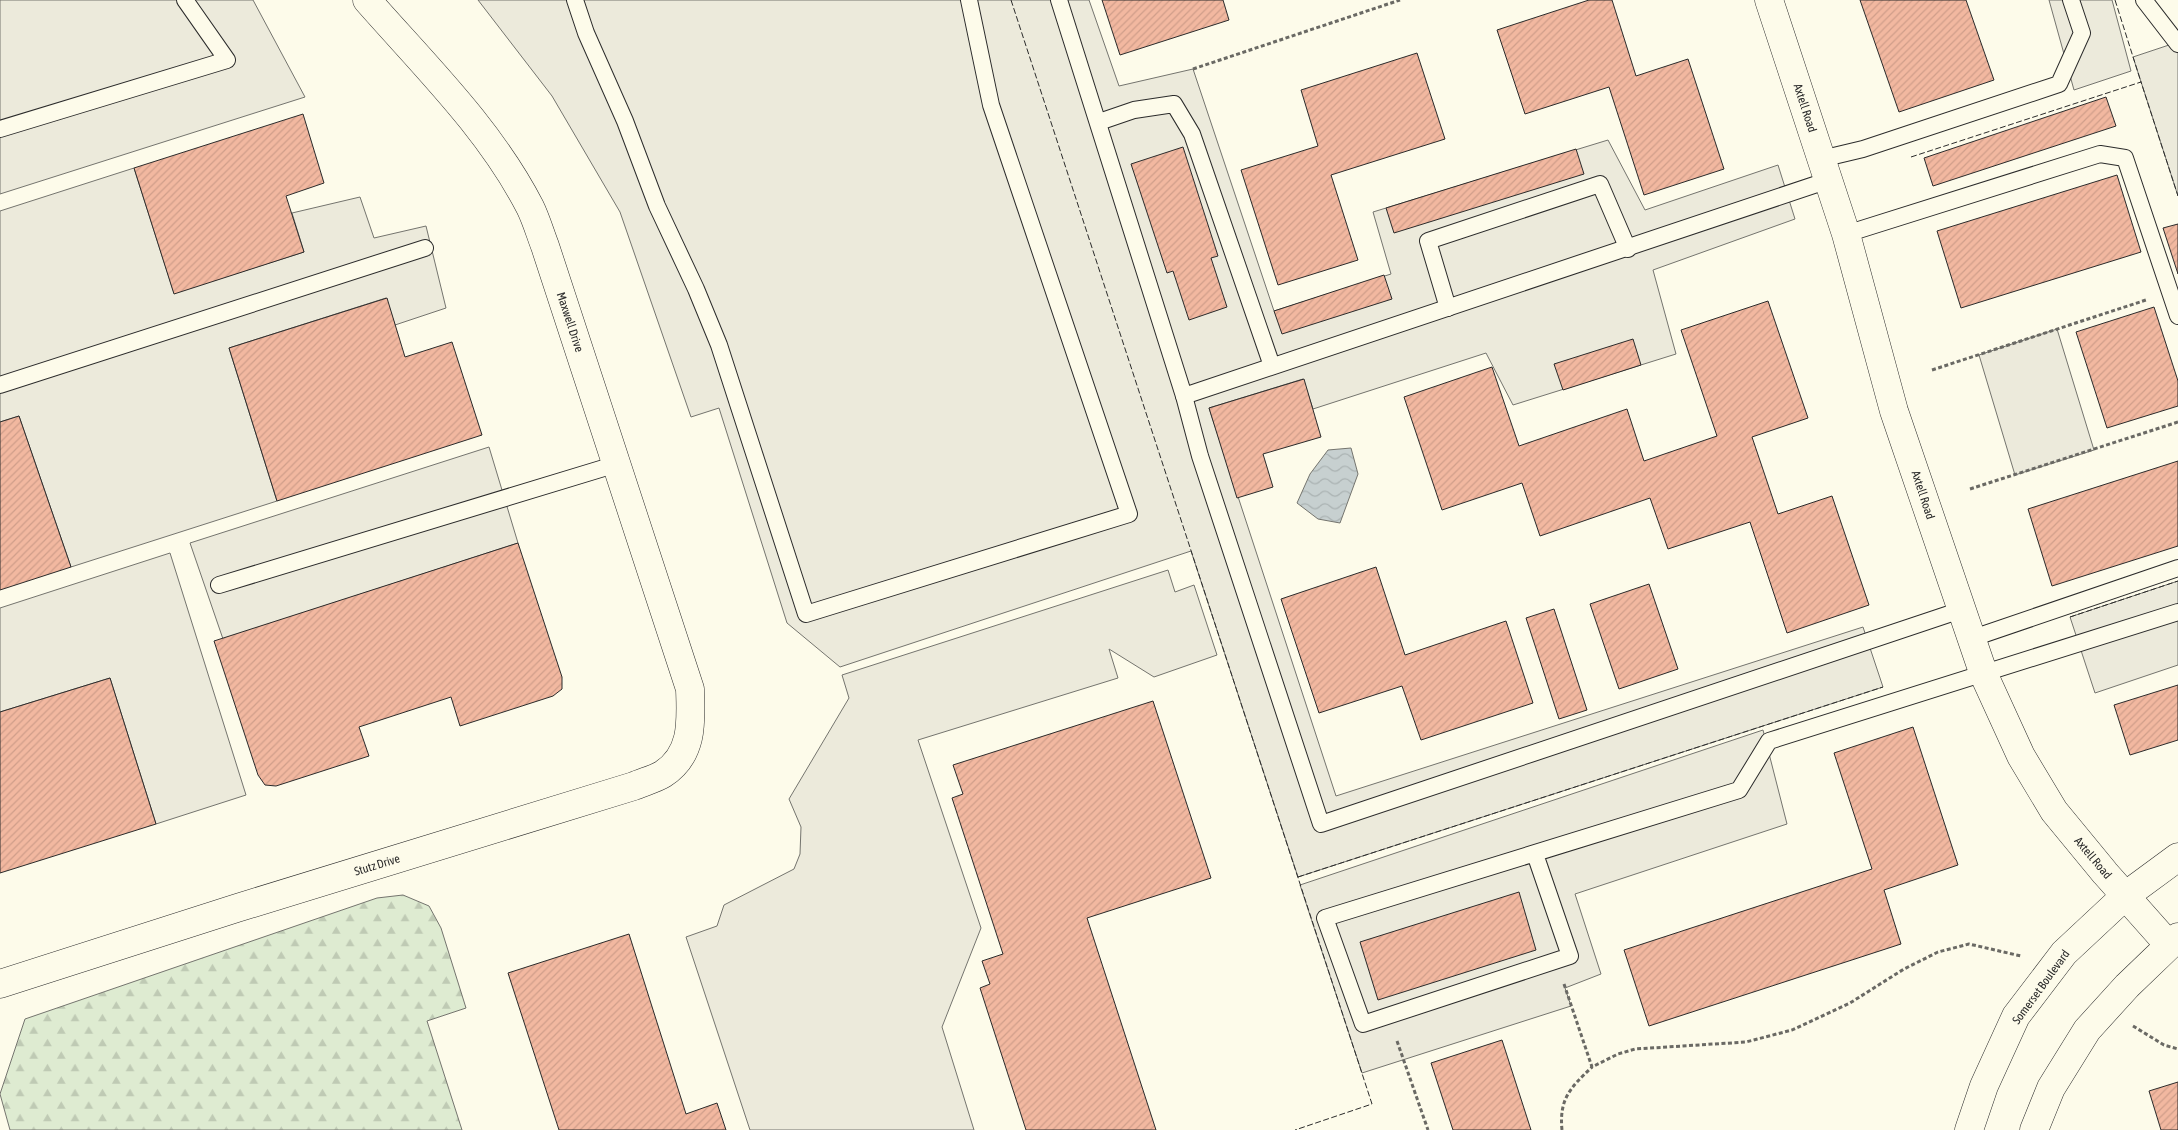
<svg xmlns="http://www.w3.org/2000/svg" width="2178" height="1130" font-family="'Asap Condensed',sans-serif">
	<defs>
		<pattern id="forest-firs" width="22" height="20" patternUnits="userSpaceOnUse" patternTransform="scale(1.25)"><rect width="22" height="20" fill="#deebd1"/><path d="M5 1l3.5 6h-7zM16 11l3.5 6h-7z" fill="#bfcab4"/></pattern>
		<pattern id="water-waves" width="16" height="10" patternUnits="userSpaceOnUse" patternTransform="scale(1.25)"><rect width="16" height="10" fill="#c7d0d0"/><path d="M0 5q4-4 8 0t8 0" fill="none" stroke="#abb3b3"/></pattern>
		<pattern id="building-hatch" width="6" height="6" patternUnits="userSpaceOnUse" patternTransform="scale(1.25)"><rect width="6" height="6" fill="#f2b8a0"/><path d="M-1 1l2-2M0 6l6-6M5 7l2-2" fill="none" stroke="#d09e8a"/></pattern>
	</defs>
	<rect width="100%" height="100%" fill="#fdfbea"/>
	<path fill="url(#forest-firs)" stroke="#74746e" d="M403,895L429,906L441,928L466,1008L427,1021L462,1130H10L0,1094L25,1019L377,898Z"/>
	<g fill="#eceadb" stroke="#74746e">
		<path d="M0,0H253L305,97L0,194Z"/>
		<path d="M478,0H1089L1119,86L1193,69L1274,311L1391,274L1373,212L1608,140L1645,210L1778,165L1795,219L1653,270L1676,354L1513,405L1486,353L1313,409L1303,379L1209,408L1336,796L1863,627L1883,687L1298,877L1191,551L840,667L787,623L719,408L691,417L620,212L552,96Z"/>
		<path d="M2049,0H2112L2131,71L2074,90Z"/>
		<path d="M2178,42V196L2133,57Z"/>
		<path d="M134,168L174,293L304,252L292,213L360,197L374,238L426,226L446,308L395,325L386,298L229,348L277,501L71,567L19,416L0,422V211Z"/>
		<path d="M2057,329L2094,450L2015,475L1979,355Z"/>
		<path d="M489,447L518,543L223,639L190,543Z"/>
		<path d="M170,553L246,795L156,824L110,678L0,712V608Z"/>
		<path d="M1168,570L1175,592L1194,585L1217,655L1154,677L1109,649L1118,678L918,740L981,928L942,1027L974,1130H750L686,937L717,926L724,905L794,869L800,854L801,827L789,799L849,698L842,675Z"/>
		<path d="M2178,581V665L2095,693L2070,617Z"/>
		<path d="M1763,730L1787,824L1575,894L1601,974L1565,988L1571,1006L1362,1073L1300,885Z"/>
	</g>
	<path fill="url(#water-waves)" stroke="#74746e" d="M1351,448L1358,474L1340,523L1318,519L1297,503L1310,474L1328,450Z"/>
	<g fill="url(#building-hatch)" stroke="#2b2b2b">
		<path d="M1102,0H1223L1229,20L1120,55Z"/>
		<path d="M1589,0H1612L1636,76L1688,59L1724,169L1644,195L1609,87L1525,114L1497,30Z"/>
		<path d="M1860,0H1966L1994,80L1899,112Z"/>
		<path d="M1417,53L1445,139L1331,175L1358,260L1278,285L1241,170L1318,146L1301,90Z"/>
		<path d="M2106,97L2116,126L1933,186L1924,158Z"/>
		<path d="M303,114L324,183L286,196L304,252L174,294L134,168Z"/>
		<path d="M1183,147L1218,256L1211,258L1227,307L1189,320L1173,271L1167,273L1131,164Z"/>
		<path d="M1576,149L1584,174L1394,233L1386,208Z"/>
		<path d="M2117,175L2141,252L1961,308L1937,231Z"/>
		<path d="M2178,224V274L2163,228Z"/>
		<path d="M1384,275L1392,299L1282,334L1274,311Z"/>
		<path d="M387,298L405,357L452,342L482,435L277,501L229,348Z"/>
		<path d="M1768,301L1808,418L1752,437L1778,514L1832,496L1869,605L1787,633L1750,522L1668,549L1650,498L1540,536L1522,483L1442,510L1404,397L1492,367L1519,446L1627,409L1644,461L1717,436L1681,330Z"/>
		<path d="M2154,307L2178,381V406L2107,428L2076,332Z"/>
		<path d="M1633,339L1641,365L1563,390L1554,364Z"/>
		<path d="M1304,379L1321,437L1263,454L1273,487L1237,498L1209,408Z"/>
		<path d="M19,416L71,567L0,590V422Z"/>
		<path d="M2178,461V546L2052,586L2028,509Z"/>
		<path d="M518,543L562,677V689L553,696L460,726L451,697L359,727L369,756L276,786L265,785L258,775L214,641Z"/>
		<path d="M1376,567L1405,655L1506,621L1533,703L1421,740L1402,686L1319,713L1281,599Z"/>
		<path d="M1649,584L1678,669L1619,689L1590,604Z"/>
		<path d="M1554,609L1587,710L1559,719L1526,618Z"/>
		<path d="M110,678L156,824L0,873V712Z"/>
		<path d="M2178,685V740L2130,755L2114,705Z"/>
		<path d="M1153,701L1211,878L1087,918L1156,1130H1026L980,988L990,984L982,961L1003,954L952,798L963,794L953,765Z"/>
		<path d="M1913,727L1958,865L1884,890L1901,944L1649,1026L1624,950L1872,869L1834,753Z"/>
		<path d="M1519,892L1536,950L1378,1000L1360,942Z"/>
		<path d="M629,934L686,1114L717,1103L726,1130H559L508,973Z"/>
		<path d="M1502,1040L1531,1130H1453L1431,1063Z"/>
		<path d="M2178,1082V1130H2161L2149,1091Z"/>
	</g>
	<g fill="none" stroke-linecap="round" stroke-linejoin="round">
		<g stroke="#2b2b2b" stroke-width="18">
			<g id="lane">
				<path d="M575,0L586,33L625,121L657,206L696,289L719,345L806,614L1129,514L991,105L969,0"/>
				<path d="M1059,0L1184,396L1829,180"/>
				<path d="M2144,0L2178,44"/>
				<path d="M1099,122L1134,110L1174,104L1192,134L1272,366"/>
				<path d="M0,129L227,60L185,0"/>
				<path d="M1821,159L1863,149L2059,84L2082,33L2071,0"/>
				<path d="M1846,234L2100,154L2125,158L2178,316"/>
				<path d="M1448,308L1428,241L1600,184L1628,249"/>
				<path d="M0,385L425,248"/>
				<path d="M1184,396L1200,456L1321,824L1961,610"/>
				<path d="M219,585L617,464"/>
				<path d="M1970,639L2178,568"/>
				<path d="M1535,854L1570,956L1363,1024L1325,918L1739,790L1769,741L2178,612"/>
			</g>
		</g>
		<g stroke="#2b2b2b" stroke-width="29">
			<g id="street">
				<path d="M1769,0L1846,234L1894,411L1984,675L2021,756L2054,811L2105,873L2168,944"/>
				<path d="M0,984L237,908L634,786C643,782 655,779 663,774C694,754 691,720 690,689L545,246C540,233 536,219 530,207C490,129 424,65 367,0"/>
				<path d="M1969,1130L1984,1086L2016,1016L2064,953L2125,896L2178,857"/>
				<path d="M2034,1130L2051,1088L2087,1030L2127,986L2178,937"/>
			</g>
		</g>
		<g stroke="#6a6964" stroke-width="3" stroke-dasharray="4 2.5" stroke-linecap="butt">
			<path d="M1193,69L1400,0"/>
			<path d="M1932,370L2146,300"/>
			<path d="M1970,489L2178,422"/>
			<path d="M1564,984L1592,1067L1618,1054L1635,1049L1746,1042L1792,1030L1850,1003L1904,969L1938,952L1969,944L2021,956"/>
			<path d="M2133,1026L2164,1045L2178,1049"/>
			<path d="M1397,1041L1428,1130"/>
			<path d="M1562,1130C1559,1099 1570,1088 1592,1067"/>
		</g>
		<use href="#lane" stroke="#fdfbea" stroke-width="16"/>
		<use href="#street" stroke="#fdfbea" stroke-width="28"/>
		<g stroke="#2b2b2b" stroke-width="1" stroke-dasharray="6 2.5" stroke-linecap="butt">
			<path d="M1011,0L1372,1104L1295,1130"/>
			<path d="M2115,0L2141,82"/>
			<path d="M1911,157L2141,82L2178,196"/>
			<path d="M2070,617L2178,581"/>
			<path d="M1298,877L1883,687"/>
		</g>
	</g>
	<g text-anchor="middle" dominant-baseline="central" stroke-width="4" stroke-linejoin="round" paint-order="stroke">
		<g font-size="12" fill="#2b2b2b" stroke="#fdfbea">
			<text transform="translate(1805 108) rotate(72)">Axtell Road</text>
			<text transform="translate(570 322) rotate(72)">Maxwell Drive</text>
			<text transform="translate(1923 495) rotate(72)">Axtell Road</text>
			<text transform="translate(2093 858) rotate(50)">Axtell Road</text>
			<text transform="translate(377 865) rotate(-17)">Stutz Drive</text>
			<text transform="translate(2041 987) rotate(-54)">Somerset Boulevard</text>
		</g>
	</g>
</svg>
